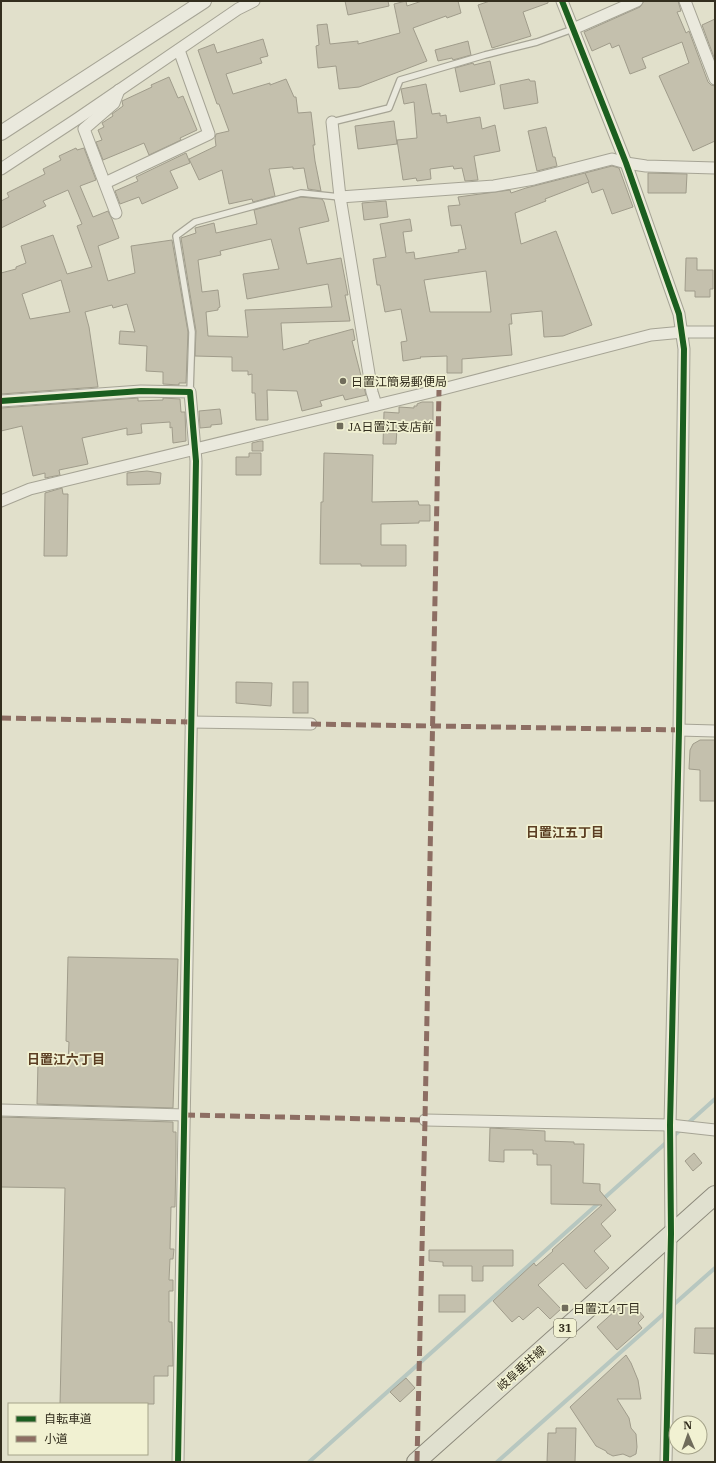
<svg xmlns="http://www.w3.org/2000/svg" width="716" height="1463" font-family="'IBM Plex Serif','Noto Sans JP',serif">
	<rect width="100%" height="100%" fill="#e1e0cb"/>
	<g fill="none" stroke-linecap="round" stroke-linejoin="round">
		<g stroke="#b7c7c0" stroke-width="4">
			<path d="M672,1306L715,1268"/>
			<path d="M309,1462L715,1099"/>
			<path d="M497,1462L667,1311"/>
		</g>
	</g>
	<g fill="#c4c0ad" stroke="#a09c8b" fill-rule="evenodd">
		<path d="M345,1H388L389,6L348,15Z"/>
		<path d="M406,1L407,6L422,1H458L461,13L447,18L446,16L413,28L427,61L359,87L339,89L336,66L318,68L316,46L319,45L317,25L327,24L330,44L358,41V44L400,33L394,4Z"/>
		<path d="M490,1H548V3L523,12L531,36L492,48L478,5Z"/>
		<path d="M644,1H678L681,11L677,12L686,33L689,31L708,82L711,85L715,86V141L693,151L659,76L689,63L682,42L642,58L646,68L630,74L619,45L612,48L610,43L592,51L584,32L640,7Z"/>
		<path d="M715,19V60L702,25Z"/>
		<path d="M263,39L268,56L260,58L262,63L226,74L233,94L270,83V85L286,79L294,97H296L298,113L311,112L315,145H313L315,161L321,191L308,189L304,168L293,169V167L269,169L275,196L253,202L252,199L229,204L222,170L199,180L189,159L216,146L215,138L216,134L229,131L219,104H217L198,50L214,44L217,53Z"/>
		<path d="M468,41L471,55L453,60L452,58L438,61L435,50Z"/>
		<path d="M490,61L495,84L460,92L455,68L473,63L474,65Z"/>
		<path d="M169,77L178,98L183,96L197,130L180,138L181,140L149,155L144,143L103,160L96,142L102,140L98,130L104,127L102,123L113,116L112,114L123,106L122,101L152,87L151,85Z"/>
		<path d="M529,79L530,81H535L538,103L504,109L500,85Z"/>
		<path d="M426,84L432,114L440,113V116L446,115L447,123L480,117L482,129L495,125L500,151L474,156L478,180L465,181L462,168L454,169L453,166L430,169L431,179L417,181L416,178L403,180L397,140L417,138L414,102L404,104L401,89Z"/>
		<path d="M394,121L397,144L358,149L355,126Z"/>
		<path d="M546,127L553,157H555L557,166L537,171L528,131Z"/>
		<path d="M76,148L77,150L84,148L96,180L80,186L93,217L108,211L112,219L119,238L98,246L108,281L135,273L131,246L172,240L188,332L186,383H179V385L163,384V372L146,371L147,346L119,344L120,331L135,332L127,304L113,308L112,305L85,312L89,327L98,387L1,394V273L16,269V267L26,263L21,246L53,235L67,274L92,267L77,226L82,224L68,190L43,201L46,206L1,228V201L9,197L7,193L45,174L43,169L61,160L59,156ZM61,280L70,312L30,319L22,294Z"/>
		<path d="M186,153L190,163L170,171L178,188L142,204L139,197L120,204L115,191L138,181L136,177Z"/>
		<path d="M612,166L619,168L633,207L612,214L603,189L592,193L585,173Z"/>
		<path d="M585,173L589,182L545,199L546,201L515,213L521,244L556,231L592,325L563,336L544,337L542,311L511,314L512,324H509L512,355L462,359V373H447V356L420,357L421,358L403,361L401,342L407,341L401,309L385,312L380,285H377L373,259L386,257L380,224L410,219L412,231L403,232L406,253L414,252L415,259L459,252L458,250L466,249L461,225L451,226L448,206L460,205L458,197L510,190L511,193L526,188ZM486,271L491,312H430L424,280Z"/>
		<path d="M648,173L687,174L686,193H648Z"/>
		<path d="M301,197L322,199L324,202L329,221L299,228L307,264L341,258L348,295H345L350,321L281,323L283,350L309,343V341L353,329L355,340L352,341L366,395L345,400L343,395L320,401L322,406L302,411L297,391L267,390L268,420H256L255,393H252V374L248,375V371H232V357L195,356L196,331L181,238L196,233L195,228L214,223L216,233L257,224L254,210ZM271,239L279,269L243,274L247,299L328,284L332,307L245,310L248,337L208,336L206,312L218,310V308L220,307L218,290L202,292L198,260L221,255L220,251Z"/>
		<path d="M386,201L388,217L364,220L362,203Z"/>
		<path d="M686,258H697V270H713V289H710V297H695V291H685Z"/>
		<path d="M138,398V401L163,400V398L180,399L181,412H185L186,441L173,443L172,427L170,428V422L141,424L142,433L127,435V428L82,438L88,464L59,470L60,475L45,478V473L33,476L22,426L1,431V408Z"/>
		<path d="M422,402H433V423H425V429H397L396,444H383L384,412L399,413V407L414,408V406H417V404Z"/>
		<path d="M220,409L222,424L211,425V427L200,428L199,411Z"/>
		<path d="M260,441H263V451H252V443Z"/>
		<path d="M249,453H261V475H236V457H249Z"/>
		<path d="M324,453L373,455L372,502L418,501L419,505H430V521H419V523L381,524V545H406V566H361V564H320L321,502H323Z"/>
		<path d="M147,471L161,473L160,484L127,485V473Z"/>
		<path d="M62,488L63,494H68L67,556H44L45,493Z"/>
		<path d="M236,682L272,683L271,706L236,703Z"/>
		<rect x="293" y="682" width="15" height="31"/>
		<path d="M700,740H715V801H700V770L689,769L690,750L693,744Z"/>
		<path d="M68,957L178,959L173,1108L37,1104L38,1063H68L69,1042L66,1041Z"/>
		<path d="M1,1117L173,1122V1132H176V1154L175,1207H171L170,1249H174L173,1259H170L169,1280H173V1291H169V1322H172L173,1366H168V1376H154V1404H60L65,1188L1,1187Z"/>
		<path d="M490,1128L545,1131V1141L574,1142V1144H584L583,1183L600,1184V1191L616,1210L601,1224L611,1236L594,1251L609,1268L586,1289L563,1263L538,1285L561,1309L550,1319L538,1307L523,1320L519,1316L512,1322L493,1301L534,1263L536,1266L553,1251L552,1250L602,1205L551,1204V1165H537V1154H533V1150H504V1162L489,1161Z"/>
		<path d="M694,1153L702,1163L693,1171L685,1161Z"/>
		<path d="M429,1250H513V1266H483V1281H472V1266H443V1262L429,1261Z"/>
		<rect x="439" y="1295" width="26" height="17"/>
		<path d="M625,1302L628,1306L632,1303L644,1317L638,1323L642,1328L617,1350L597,1327Z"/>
		<path d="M695,1328H715V1354L694,1353Z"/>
		<path d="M626,1355L631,1363L638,1380L641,1399H617L629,1418L631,1428L636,1434L637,1447L636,1454L630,1457L623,1454L613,1456L607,1453L606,1451L596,1446L570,1407Z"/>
		<path d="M406,1378L415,1388L400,1402L390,1392Z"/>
		<path d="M556,1428H576L575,1462H547L548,1433H556Z"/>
	</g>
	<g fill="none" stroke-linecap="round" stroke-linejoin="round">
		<g stroke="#a6a495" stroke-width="8">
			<g id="service">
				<path d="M332,122L389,108L400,80L485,55L537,42L573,29"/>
				<path d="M190,392L192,332L176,236L195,222L301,193L340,197"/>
			</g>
		</g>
		<g stroke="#a6a495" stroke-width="13">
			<g id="minor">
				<path d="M562,1L626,163L679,314L684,349L679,730L670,1125L671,1234L666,1462"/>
				<path d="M685,1L715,79"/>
				<path d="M573,29L637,1"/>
				<path d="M332,122L340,197L372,392L376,405"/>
				<path d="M1,169L77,119L238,9L254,1"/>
				<path d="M105,183L209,134L179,50"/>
				<path d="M340,197L494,186L534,179L612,159L626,163L646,166L715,168"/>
				<path d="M116,213L84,129L114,103L119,90"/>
				<path d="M1,401L141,391L190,392L196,461L178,1462"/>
				<path d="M1,501L30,489L439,390L651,335L683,332H715"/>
				<path d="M190,722L311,724"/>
				<path d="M679,730L715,731"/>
				<path d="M1,1110L185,1115"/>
				<path d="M425,1120L670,1125L715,1130"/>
			</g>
		</g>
		<g stroke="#a6a495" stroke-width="16">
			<path id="tertiary" d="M1,133L204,1"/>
		</g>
		<g stroke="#8c897b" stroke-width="20">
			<path id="primary" d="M416,1462L715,1195"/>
		</g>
		<use href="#service" stroke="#eae9dd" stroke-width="5.5"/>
		<use href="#minor" stroke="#eae9dd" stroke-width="11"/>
		<use href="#tertiary" stroke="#eae9dd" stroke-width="14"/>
		<use href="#primary" stroke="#e0e0cf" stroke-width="18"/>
		<g stroke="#8d6e63" stroke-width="5" stroke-dasharray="10 5" stroke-linecap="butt">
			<path d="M1,718L190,722"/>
			<path d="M311,724L679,730"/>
			<path d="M185,1115L425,1120"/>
			<path d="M417,1461L425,1120L439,390"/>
		</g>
		<g stroke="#f1f1d2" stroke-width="8">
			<g id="cycleway">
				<path d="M562,1L626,163L679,314L684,349L679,730L670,1125L671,1234L666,1462"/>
				<path d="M1,401L141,391L190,392L196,461L178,1462"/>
			</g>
		</g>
		<use href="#cycleway" stroke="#1b5e20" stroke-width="6"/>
	</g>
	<g fill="#706c5b" stroke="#f1f1d2" stroke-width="1.5">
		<circle cx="343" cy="381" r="4"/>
		<rect x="336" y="422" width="8" height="8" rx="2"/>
		<rect x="561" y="1304" width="8" height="8" rx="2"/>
	</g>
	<g text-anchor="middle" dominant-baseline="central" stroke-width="3.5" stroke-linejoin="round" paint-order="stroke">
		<rect fill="#f1f1d2" stroke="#6c6854" stroke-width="1" x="554" y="1319" width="22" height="18" rx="3"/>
		<g font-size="11" font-weight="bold" fill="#332e1e">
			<text x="565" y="1328">31</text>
		</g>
		<g font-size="12" fill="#332e1e" stroke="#f1f1d2" text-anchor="start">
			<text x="351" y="381">日置江簡易郵便局</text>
			<text x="348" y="426">JA日置江支店前</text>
			<text x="573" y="1308">日置江4丁目</text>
		</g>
		<g font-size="12" fill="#332e1e" stroke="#f1f1d2">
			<text transform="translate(521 1368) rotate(-42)">岐阜垂井線</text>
		</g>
		<g font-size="13" font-weight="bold" fill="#5b3e22" stroke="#f1f1d2">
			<text x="565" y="832">日置江五丁目</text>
			<text x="66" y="1059">日置江六丁目</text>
		</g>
	</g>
	<rect width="716" height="1463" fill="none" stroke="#332e1e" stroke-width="4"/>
	<rect x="8" y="1403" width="140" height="52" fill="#f1f1d2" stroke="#a5a38a"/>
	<rect x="16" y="1416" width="20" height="6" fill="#1b5e20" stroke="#a5a38a"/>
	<text x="44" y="1423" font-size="12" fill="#332e1e">自転車道</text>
	<rect x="16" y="1436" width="20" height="6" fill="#8d6e63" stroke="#a5a38a"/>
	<text x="44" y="1443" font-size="12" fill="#332e1e">小道</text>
	<g transform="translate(688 1435) rotate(358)"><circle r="19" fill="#f1f1d2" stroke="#a5a38a"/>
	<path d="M0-3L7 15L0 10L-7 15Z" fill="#706c5b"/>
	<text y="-6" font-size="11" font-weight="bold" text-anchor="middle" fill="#332e1e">N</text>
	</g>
</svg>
